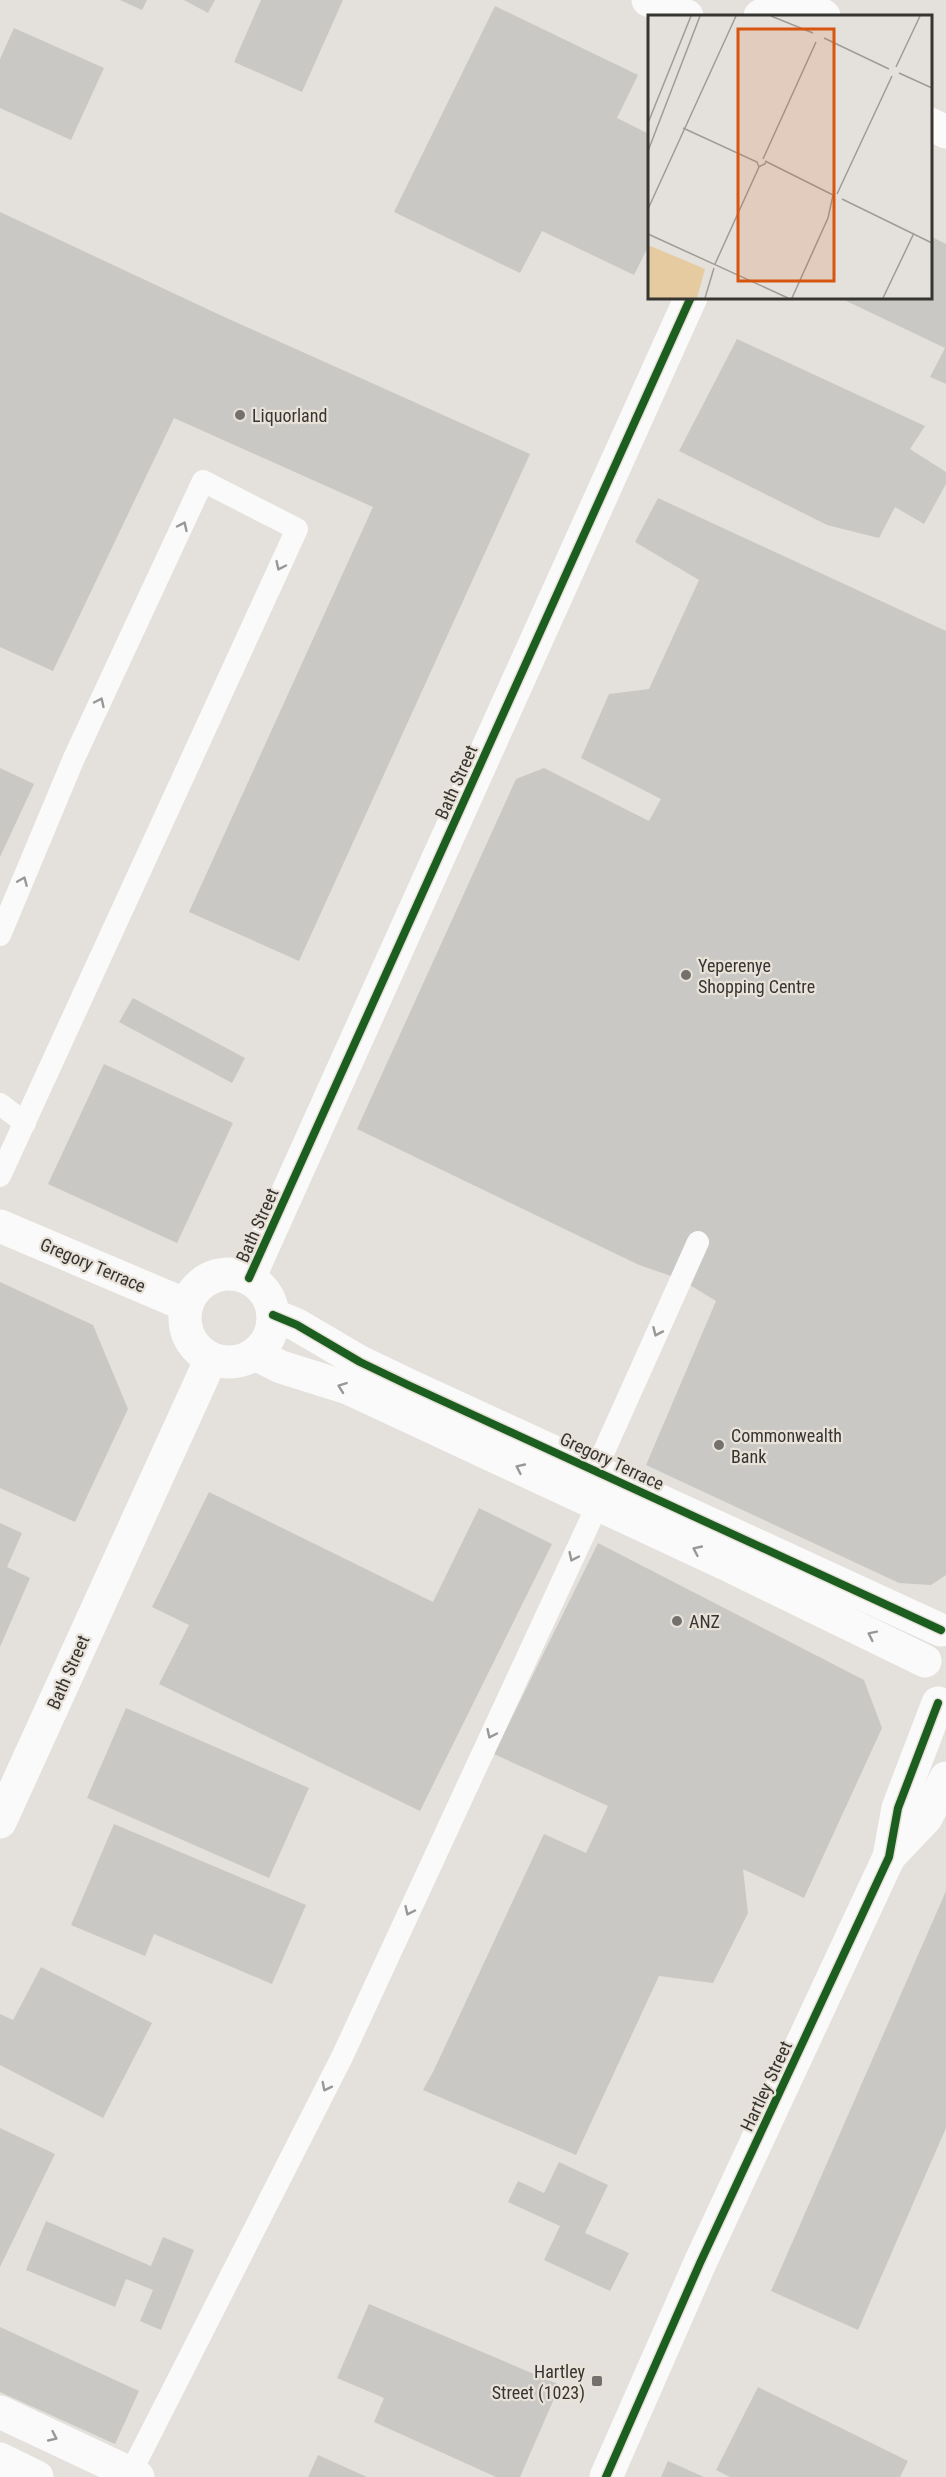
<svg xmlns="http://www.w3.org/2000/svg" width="946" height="2477" font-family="'Roboto Condensed',sans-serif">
	<rect width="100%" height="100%" fill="#e4e1dc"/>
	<g fill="#cac8c4">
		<path d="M120,0H147L142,10Z"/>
		<path d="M184,0H215L208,13Z"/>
		<path d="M261,0H343L302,92L234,62Z"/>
		<path d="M495,6L638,75L617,118L649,134V245L634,275L542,231L520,273L394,212Z"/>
		<path d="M14,28L104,68L71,140L0,108V59Z"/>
		<path d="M0,212L220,315L530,454L299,961L189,912L373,507L174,418L53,671L0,647Z"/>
		<path d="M930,236L946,244V384L930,377L945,348L838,297H930Z"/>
		<path d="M737,339L925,426L910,449L946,472V484L924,524L895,507L879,538L827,525L679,451Z"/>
		<path d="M658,498L946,631V1575L931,1585L899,1583L646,1465L716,1301L680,1279L639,1265L357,1129L516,779L544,768L649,821L661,799L581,758L609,694L649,689L699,580L635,542Z"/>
		<path d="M0,768L34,784L0,857Z"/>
		<path d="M133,998L245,1058L232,1083L119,1022Z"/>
		<path d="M104,1064L233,1123L177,1243L48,1184Z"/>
		<path d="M0,1282L93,1325L128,1409L75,1522L0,1488Z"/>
		<path d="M209,1492L433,1602L479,1508L552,1544L420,1811L159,1684L189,1625L152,1607Z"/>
		<path d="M0,1523L22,1533L7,1567L30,1578L0,1647Z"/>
		<path d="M598,1543L864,1680L882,1728L804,1898L743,1869L748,1913L713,1983L659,1976L576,2155L423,2090L434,2070L544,1834L586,1853L608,1806L494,1754Z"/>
		<path d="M126,1708L309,1788L269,1878L87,1798Z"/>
		<path d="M114,1824L306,1905L272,1984L154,1934L145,1956L71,1925Z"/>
		<path d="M946,1891V2128L858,2330L771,2291Z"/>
		<path d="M41,1967L152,2023L103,2118L0,2065V2014L13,2020Z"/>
		<path d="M0,2128L55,2154L0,2267Z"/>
		<path d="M559,2162L608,2185L585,2233L629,2253L610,2291L544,2260L560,2226L508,2202L518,2181L544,2193Z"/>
		<path d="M46,2221L151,2266L163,2237L194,2250L161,2330L140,2321L153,2290L126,2279L115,2307L26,2270Z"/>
		<path d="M369,2304L560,2385L520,2477H496L374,2422L384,2398L337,2378Z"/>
		<path d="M0,2327L139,2391L115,2444L0,2392Z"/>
		<path d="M758,2387L908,2461L900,2477H730L716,2470Z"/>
		<path d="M318,2455L367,2477H308Z"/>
		<path d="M668,2461L704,2477H661Z"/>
	</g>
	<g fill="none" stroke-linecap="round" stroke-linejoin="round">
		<g stroke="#fbfafa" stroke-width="22">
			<path d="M0,935L74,758L203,481L297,529L0,1176"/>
			<path d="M0,1104L25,1123"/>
			<path d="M596,1469L698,1242"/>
			<path d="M130,2474L342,2057L598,1504"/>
		</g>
		<g stroke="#fbfafa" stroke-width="33">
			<path d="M648,0L687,16"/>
			<path d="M760,16C780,6 804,3 824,16"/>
			<path d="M930,124L946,132"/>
			<path d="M0,1226L186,1305"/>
			<circle cx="229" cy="1318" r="44"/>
			<path d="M249,1278L691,297"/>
			<path d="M273,1315L297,1325L360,1362L408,1385L941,1630"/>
			<path d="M255,1354L281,1367L348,1388L728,1565L925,1661"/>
			<path d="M0,1822L211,1359"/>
			<path d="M889,1857L926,1818L946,1778"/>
			<path d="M606,2477L700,2263L889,1857L898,1808L938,1703"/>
		</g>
		<g stroke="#fbfafa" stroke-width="33">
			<path d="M0,2412L138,2477"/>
			<path d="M0,2459L37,2477"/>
		</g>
		<g stroke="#e8e2d9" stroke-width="11">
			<g id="cycleway">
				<path d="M249,1278L691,297"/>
				<path d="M273,1315L297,1325L360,1362L408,1385L941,1630"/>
				<path d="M606,2477L700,2263L889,1857L898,1808L938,1703"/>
			</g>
		</g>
		<use href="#cycleway" stroke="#1b5e20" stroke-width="8"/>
	</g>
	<defs><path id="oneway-chevron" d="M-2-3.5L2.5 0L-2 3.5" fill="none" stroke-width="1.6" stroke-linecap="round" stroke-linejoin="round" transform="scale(1.5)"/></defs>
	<g stroke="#999896">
		<use href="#oneway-chevron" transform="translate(183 526) rotate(-65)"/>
		<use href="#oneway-chevron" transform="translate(280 566) rotate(115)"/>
		<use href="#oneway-chevron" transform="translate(100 702) rotate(-65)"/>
		<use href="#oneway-chevron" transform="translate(23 881) rotate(-67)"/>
		<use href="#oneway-chevron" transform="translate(657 1332) rotate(114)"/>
		<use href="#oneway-chevron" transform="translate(342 1387) rotate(-160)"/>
		<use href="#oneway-chevron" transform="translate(520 1468) rotate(-155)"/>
		<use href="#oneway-chevron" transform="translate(697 1550) rotate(-155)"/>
		<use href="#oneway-chevron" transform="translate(573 1557) rotate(115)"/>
		<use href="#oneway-chevron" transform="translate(872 1635) rotate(-154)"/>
		<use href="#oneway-chevron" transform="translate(491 1734) rotate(115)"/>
		<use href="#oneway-chevron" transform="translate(409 1911) rotate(115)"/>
		<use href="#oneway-chevron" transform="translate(326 2087) rotate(117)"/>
		<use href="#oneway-chevron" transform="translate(53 2437) rotate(25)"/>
	</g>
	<g fill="#74716d" stroke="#e8e2d9" stroke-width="2">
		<circle cx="240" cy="415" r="6"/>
		<circle cx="686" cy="975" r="6"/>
		<circle cx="719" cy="1445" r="6"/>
		<circle cx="677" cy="1621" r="6"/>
		<rect x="591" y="2375" width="12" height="12" rx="3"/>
	</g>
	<g text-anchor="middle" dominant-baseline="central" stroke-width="4.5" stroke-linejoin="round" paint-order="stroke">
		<g font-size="18" fill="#373531" stroke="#e8e2d9" text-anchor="start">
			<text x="252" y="415">Liquorland</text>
			<text x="698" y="965">Yeperenye<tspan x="698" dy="21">Shopping Centre</tspan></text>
			<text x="731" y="1435">Commonwealth<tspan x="731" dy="21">Bank</tspan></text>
			<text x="689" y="1621">ANZ</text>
			<text x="585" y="2371" text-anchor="end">Hartley<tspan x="585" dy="21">Street (1023)</tspan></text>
		</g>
		<g font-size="18" fill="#373531" stroke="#e8e2d9">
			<text transform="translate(456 782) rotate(-66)">Bath Street</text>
			<text transform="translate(257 1225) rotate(-66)">Bath Street</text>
			<text transform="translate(93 1265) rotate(23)">Gregory Terrace</text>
			<text transform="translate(612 1461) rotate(25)">Gregory Terrace</text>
			<text transform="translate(68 1672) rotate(-66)">Bath Street</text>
			<text transform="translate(766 2086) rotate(-65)">Hartley Street</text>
		</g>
	</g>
	<g transform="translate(648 15)">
		<rect width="284" height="284" fill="#e4e1dc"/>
		<path d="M0,230L57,254L49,283H0Z" fill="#e6caa0"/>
		<path fill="none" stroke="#9f9c98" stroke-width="1.5" d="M123,1L165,18M176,23L241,54M248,52L272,1M251,58L284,73M0,108L43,1M35,113L109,147L111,152L118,148M0,136L52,1M115,144L168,27M117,146L185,180M189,179L244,61M194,184L284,228M0,194L88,1M0,219L140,283M67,249L111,152M57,283L66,253M144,283L180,203L185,180M235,283L266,218"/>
		<path fill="#d65510" fill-opacity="0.15" stroke="#d65510" stroke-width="3" d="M90,14H186V266H90Z"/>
		<rect width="284" height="284" fill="none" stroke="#373531" stroke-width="3"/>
	</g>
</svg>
